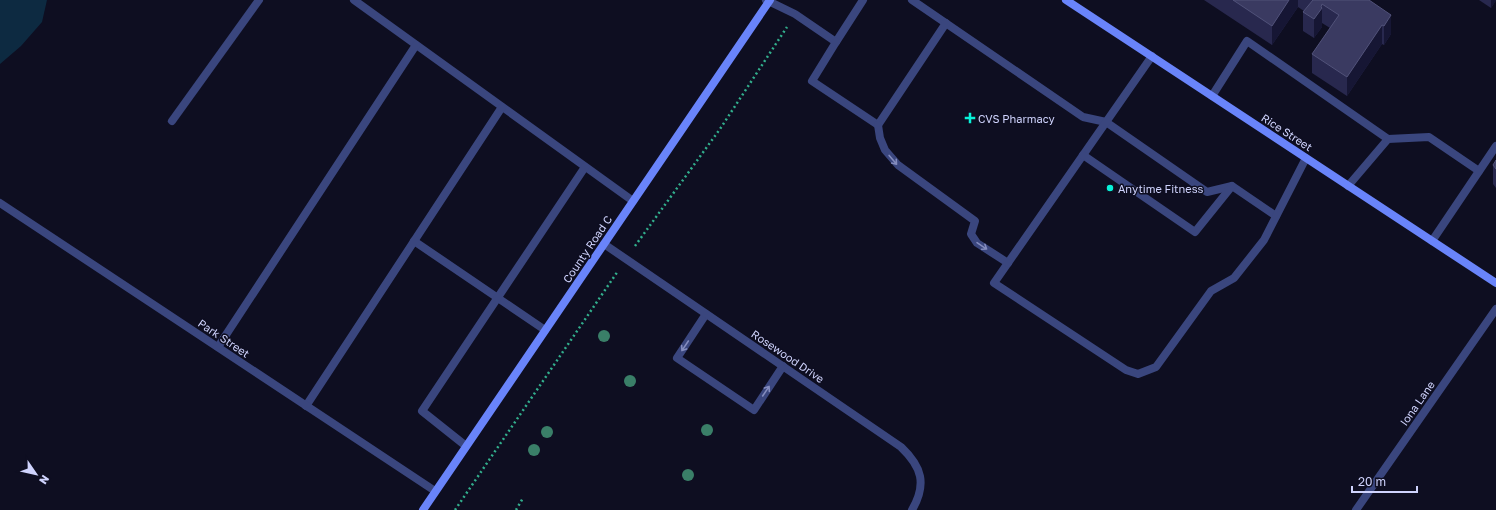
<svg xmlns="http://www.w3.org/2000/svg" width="1496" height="510" font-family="'Golos Text',sans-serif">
	<rect width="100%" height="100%" fill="#0e0e21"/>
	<path fill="#0d2a41" d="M0,0H47L42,22L21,46L0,64Z"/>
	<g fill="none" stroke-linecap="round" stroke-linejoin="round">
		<g stroke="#32af8d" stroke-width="2.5" stroke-dasharray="2 3" stroke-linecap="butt">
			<path d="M635,246L720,129L787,27"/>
			<path d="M455,510L618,271"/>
			<path d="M516,510L523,498"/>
		</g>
		<g stroke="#3a467e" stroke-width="8">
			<path d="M354,0L633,201"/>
			<path d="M766,0L795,14L836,42L863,0"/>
			<path d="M912,0L1083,117L1106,122L1207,192L1232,186L1276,216"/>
			<path d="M836,42L812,81L878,125L946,23"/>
			<path d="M1152,56L994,283L1126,370L1138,374L1156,367L1211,291L1234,278L1264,240L1306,158"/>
			<path d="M1212,96L1247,41L1388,139"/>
			<path d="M172,121L259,0"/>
			<path d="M878,125L880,138L885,150L898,165L975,221L971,234L977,243L1008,263"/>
			<path d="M1083,155L1195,232L1232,186"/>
			<path d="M1348,186L1388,139L1429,137L1479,171"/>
			<path d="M414,241L545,330"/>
			<path d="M1432,241L1496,146"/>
			<path d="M706,314L677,358L754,410L783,366"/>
			<path d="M218,347L416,45"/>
			<path d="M306,406L502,107"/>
			<path d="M466,446L422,411L585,167"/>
		</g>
		<g stroke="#3a467e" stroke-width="8">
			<path d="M0,203L435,491"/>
			<path d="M604,244L901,447C922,467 927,484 912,510"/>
			<path d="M1356,510L1496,309"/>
		</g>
		<g stroke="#6984fa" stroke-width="8">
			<path d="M1066,0L1496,283"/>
			<path d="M423,510L770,0"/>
		</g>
	</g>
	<g fill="#3a7f68">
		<circle cx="604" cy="336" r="6"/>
		<circle cx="630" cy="381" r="6"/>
		<circle cx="707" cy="430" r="6"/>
		<circle cx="547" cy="432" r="6"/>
		<circle cx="534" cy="450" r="6"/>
		<circle cx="688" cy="475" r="6"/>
	</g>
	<g fill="#28284e">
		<path d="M1204,0H1369L1391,34L1384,45L1382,44L1347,96L1312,73V54L1330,28L1322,23V27L1314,38L1303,31V12L1304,11L1298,7L1272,45Z"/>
		<path d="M1479,0H1496L1491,8Z"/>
		<path d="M1496,160V188L1493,184V165Z"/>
	</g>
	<g fill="#161634">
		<path d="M1289,0H1298V7L1272,45V26Z"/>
		<path d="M1491,0H1496V1L1491,8Z"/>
		<path d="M1322,4V27L1314,38V19Z"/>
		<path d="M1391,15V34L1384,45V26Z"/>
		<path d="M1382,25V44L1347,96V77Z"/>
	</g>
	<g fill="#3a3a61" stroke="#515279">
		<path d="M1233,0H1289L1272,26Z"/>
		<path d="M1313,0H1369L1391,15L1384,26L1382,25L1347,77L1312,54L1339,15L1322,4L1321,7L1322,8L1314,19L1303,12Z"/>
		<path d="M1496,160V169L1493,165Z"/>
	</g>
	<defs><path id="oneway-shaft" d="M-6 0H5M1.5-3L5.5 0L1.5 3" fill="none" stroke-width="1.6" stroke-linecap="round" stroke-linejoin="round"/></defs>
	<g stroke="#848cbe">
		<use href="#oneway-shaft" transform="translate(893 160) rotate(50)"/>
		<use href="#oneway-shaft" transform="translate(982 246) rotate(34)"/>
		<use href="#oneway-shaft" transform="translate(685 346) rotate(124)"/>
		<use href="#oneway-shaft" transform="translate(766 391) rotate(-56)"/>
	</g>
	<g fill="#08f1d8" stroke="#0e0e21" stroke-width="1.5">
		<path d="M968 112h4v4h4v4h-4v4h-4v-4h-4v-4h4z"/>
		<circle cx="1110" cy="188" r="4"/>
	</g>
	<g text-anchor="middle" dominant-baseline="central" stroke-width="3" stroke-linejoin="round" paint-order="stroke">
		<g font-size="11" fill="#cfd3fd" stroke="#0e0e21" text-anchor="start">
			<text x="978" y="118">CVS Pharmacy</text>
			<text x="1118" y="188">Anytime Fitness</text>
		</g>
		<g font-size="11" fill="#cfd3fd" stroke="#0e0e21">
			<text transform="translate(1287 132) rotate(33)">Rice Street</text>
			<text transform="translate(587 249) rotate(-56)">County Road C</text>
			<text transform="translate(224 338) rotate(34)">Park Street</text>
			<text transform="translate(788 356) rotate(34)">Rosewood Drive</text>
			<text transform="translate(1417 403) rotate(-55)">Iona Lane</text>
		</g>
	</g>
	<g transform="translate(36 474) rotate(124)" stroke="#0e0e21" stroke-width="3" paint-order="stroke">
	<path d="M0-3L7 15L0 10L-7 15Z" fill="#cfd3fd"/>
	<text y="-6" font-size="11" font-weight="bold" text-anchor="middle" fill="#cfd3fd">N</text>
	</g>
	<path d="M1352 486v6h65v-6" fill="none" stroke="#cfd3fd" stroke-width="2"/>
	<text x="1358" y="486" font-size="12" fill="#cfd3fd" stroke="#0e0e21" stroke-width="3" paint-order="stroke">20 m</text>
</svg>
